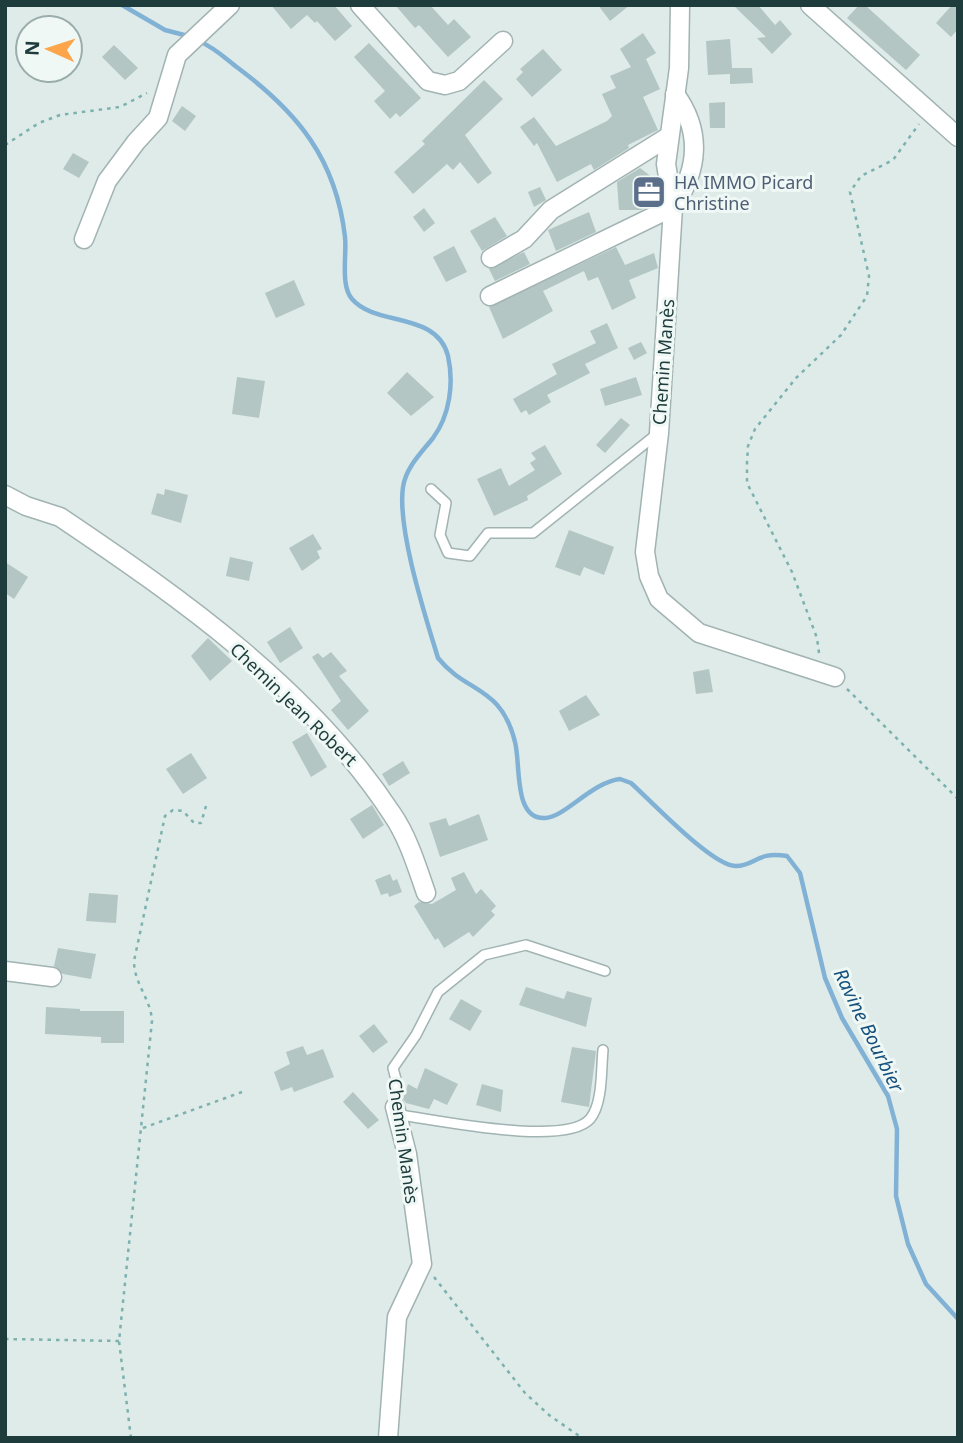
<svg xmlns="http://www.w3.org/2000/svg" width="963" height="1443" font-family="'Noto Sans',sans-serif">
	<rect width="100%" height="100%" fill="#deebe9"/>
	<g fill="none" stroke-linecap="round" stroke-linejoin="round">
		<g stroke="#81b2d5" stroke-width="4.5">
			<path d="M122,5L165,30L188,36"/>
			<path d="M199,41C215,48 225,58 238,68C298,113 336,159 345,237C347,254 340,285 352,299C376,327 437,311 448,356C454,383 450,415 433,438C422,452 406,467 403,487C397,529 425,615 438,658C467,694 501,685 515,742C521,764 513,820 545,818C564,818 592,782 620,779L631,783C650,800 713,867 736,866C756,866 756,851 787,856L800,873L825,978L842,1018L888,1096L897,1129L896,1196L908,1244L926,1284L958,1319"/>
		</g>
	</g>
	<g fill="#b3c6c3">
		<path d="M271,5H334L352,26L335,41L317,21L315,23L307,15L291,29Z"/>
		<path d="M395,5H430L448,25L454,19L471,37L448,57L419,25L415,28Z"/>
		<path d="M598,5H630L610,21Z"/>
		<path d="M733,5H758L775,25L780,20L792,34L772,54L757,38L766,37Z"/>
		<path d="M859,5H865L920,55L906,70L847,18Z"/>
		<path d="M952,5H958V29L951,37L936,23Z"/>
		<path d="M643,33L656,53L646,59L660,89L643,97L658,130L628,145L629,148L594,170L591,164L557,182L537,143L534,146L520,127L534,117L556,146L607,121L612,116L602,94L616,88L610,76L631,67L620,49Z"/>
		<path d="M730,39L732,68H752L753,83L730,84V74L708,75L706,41Z"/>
		<path d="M369,43L421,98L400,117L396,113L390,119L374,101L385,91L354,57Z"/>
		<path d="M114,45L138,68L125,80L102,57Z"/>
		<path d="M543,49L562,70L532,97L516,79L523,72L520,69Z"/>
		<path d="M484,80L503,99L465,135L492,173L478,184L460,162L453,170L447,164L413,194L394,172L425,144L422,141Z"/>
		<path d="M725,102V128H710L709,103Z"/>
		<path d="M182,106L196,116L185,131L172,121Z"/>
		<path d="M73,153L89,162L79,178L63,169Z"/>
		<path d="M640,168L657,181L660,201L641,210H619L617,182Z"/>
		<path d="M540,187L546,200L534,207L528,192Z"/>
		<path d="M424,208L435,223L424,232L413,217Z"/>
		<path d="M589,212L596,232L556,251L548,230Z"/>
		<path d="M495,217L507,236L482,251L470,231Z"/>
		<path d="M454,246L467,272L446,282L433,257Z"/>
		<path d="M616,247L625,265L654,253L658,268L629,280L636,298L612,310L598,277L588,281L584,271L543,291L553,311L503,339L489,307Z"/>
		<path d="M524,252L530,264L495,281L489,269Z"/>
		<path d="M294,280L305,305L276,318L265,293Z"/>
		<path d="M607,323L618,348L585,364L590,373L547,395L551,402L529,415L526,410L521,413L513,399L557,374L552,364L596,343L590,331Z"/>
		<path d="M641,342L647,353L634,360L628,348Z"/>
		<path d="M407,372L434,397L411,416L387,393Z"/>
		<path d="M237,377L265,381L259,418L232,414Z"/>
		<path d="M636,377L642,395L605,406L600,389Z"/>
		<path d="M621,418L630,425L605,453L596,445Z"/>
		<path d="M545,445L562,474L527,496L528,500L494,516L477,479L501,468L509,486L535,470L530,463L536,459L531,453Z"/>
		<path d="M165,489L188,495L181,523L151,514L157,493L164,495Z"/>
		<path d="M569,530L614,547L604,575L584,567L580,576L555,567Z"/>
		<path d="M313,534L322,549L317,551L320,558L302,571L289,548Z"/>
		<path d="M230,557L253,562L249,581L226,576Z"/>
		<path d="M5,562L28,577L14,599L5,593Z"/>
		<path d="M290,627L303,648L280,663L267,642Z"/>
		<path d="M208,638L232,661L210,681L191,656Z"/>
		<path d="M331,652L347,671L339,676L369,711L348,730L331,710L341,701L312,657L318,653L323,658Z"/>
		<path d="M709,669L713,692L696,694L693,672Z"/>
		<path d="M586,695L600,715L569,731L559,711Z"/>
		<path d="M307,733L327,767L311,777L292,742Z"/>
		<path d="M191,753L207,778L183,794L166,769Z"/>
		<path d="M403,761L410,773L389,786L382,774Z"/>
		<path d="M372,805L384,825L363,839L350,819Z"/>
		<path d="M479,814L488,840L440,857L429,823L446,818L449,826Z"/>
		<path d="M464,872L476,894L481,889L496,906L491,911L495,915L473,937L469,932L444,948L438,938L435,940L414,906L419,902L432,904L456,890L451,878Z"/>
		<path d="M390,874L393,881L397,879L402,892L389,897L388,893L381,895L375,880Z"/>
		<path d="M89,893L118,895L116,923L86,921Z"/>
		<path d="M58,948L96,954L91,979L63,974L54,966Z"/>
		<path d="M526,987L564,999L567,991L592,998L586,1027L519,1005Z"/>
		<path d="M461,999L482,1011L470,1031L449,1019Z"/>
		<path d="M46,1007L80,1009V1011H124V1043H101V1037L45,1034Z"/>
		<path d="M374,1024L388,1042L373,1053L359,1036Z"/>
		<path d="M303,1046L307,1055L323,1049L334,1077L294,1092L292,1087L281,1091L274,1072L290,1064L286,1052Z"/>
		<path d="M572,1047L596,1051L589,1107L561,1102Z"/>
		<path d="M425,1068L458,1084L447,1105L434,1099L429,1109L406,1103L403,1099L408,1084L417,1089Z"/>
		<path d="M482,1084L503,1090L501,1112L476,1105Z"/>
		<path d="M353,1092L379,1120L368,1129L343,1102Z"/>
	</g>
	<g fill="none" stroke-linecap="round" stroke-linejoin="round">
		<g stroke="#a1b3b2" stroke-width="12">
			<g id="service">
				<path d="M431,489L446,503L440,535L448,553L470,556L488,533H533L657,434"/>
				<path d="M395,1107L398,1087L393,1068L416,1035L438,992L484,955L526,945L605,971"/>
				<path d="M400,1115C438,1120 565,1147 590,1119C603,1104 601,1069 603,1050"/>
			</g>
		</g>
		<g stroke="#a1b3b2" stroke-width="21">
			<g id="minor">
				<path d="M360,5L428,81L445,85L459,81L503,41"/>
				<path d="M680,5L679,68L666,164L673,207L659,433L645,552L649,576L659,599L699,633L835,677"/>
				<path d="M810,5L958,137"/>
				<path d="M84,239L107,181L136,142L158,118L177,55L230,5"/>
				<path d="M491,258L524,239L551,210L668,137"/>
				<path d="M490,296L673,207C699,170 702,131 675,94"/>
				<path d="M5,495L26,506L60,517C182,599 311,690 392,814C408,837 417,867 426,893"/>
				<path d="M5,971L52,977"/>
				<path d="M388,1438L397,1317L422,1264L407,1154L395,1107"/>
			</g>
		</g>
		<g stroke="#7cb1ae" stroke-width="2.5" stroke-dasharray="3.5 5" stroke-linecap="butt">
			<path d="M5,145L39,123L60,115L120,107L147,93"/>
			<path d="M819,653L817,638L792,572L747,483V462L748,446L755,429L796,378L841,335L867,296L869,276L850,192L861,176L893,160L919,124"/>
			<path d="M847,689L958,799"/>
			<path d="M143,1128L242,1092"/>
			<path d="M434,1277L525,1393L549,1415L582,1438"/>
			<path d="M5,1339L119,1341"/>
			<path d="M131,1438L119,1341L152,1021C151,999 134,984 134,961L165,816L173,810L183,811L194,823H201L206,806"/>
		</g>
		<use href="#service" stroke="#fff" stroke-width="9"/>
		<use href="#minor" stroke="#fff" stroke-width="18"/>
	</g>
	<defs>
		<g id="office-square" transform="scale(1.75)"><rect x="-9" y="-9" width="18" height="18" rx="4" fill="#5c6f8a" stroke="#eff8f5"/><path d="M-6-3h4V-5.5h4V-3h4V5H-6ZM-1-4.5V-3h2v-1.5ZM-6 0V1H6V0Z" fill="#fff"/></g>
	</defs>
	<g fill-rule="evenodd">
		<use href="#office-square" x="649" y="192"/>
	</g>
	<g text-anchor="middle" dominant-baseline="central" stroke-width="6" stroke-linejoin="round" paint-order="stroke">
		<g font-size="18" fill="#4e5e75" stroke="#eff8f5" text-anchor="start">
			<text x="674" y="182">HA IMMO Picard<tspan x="674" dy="21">Christine</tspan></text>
		</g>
		<g font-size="18" fill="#1e3c3c" stroke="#eff8f5">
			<text transform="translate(663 362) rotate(-86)">Chemin Manès</text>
			<text transform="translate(294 704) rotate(44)">Chemin Jean Robert</text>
			<text transform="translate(404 1141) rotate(82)">Chemin Manès</text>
		</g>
		<g font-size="19" font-style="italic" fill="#15507c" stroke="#eff8f5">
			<text transform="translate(869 1030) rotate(64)">Ravine Bourbier</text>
		</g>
	</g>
	<rect width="963" height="1443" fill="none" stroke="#1e3c3c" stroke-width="14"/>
	<g transform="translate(49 49) rotate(273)"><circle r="33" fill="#eff8f5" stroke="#9badab" stroke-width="2"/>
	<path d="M0-5L12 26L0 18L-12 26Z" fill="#fca54b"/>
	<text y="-10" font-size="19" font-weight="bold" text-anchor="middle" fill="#1e3c3c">N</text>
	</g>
</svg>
